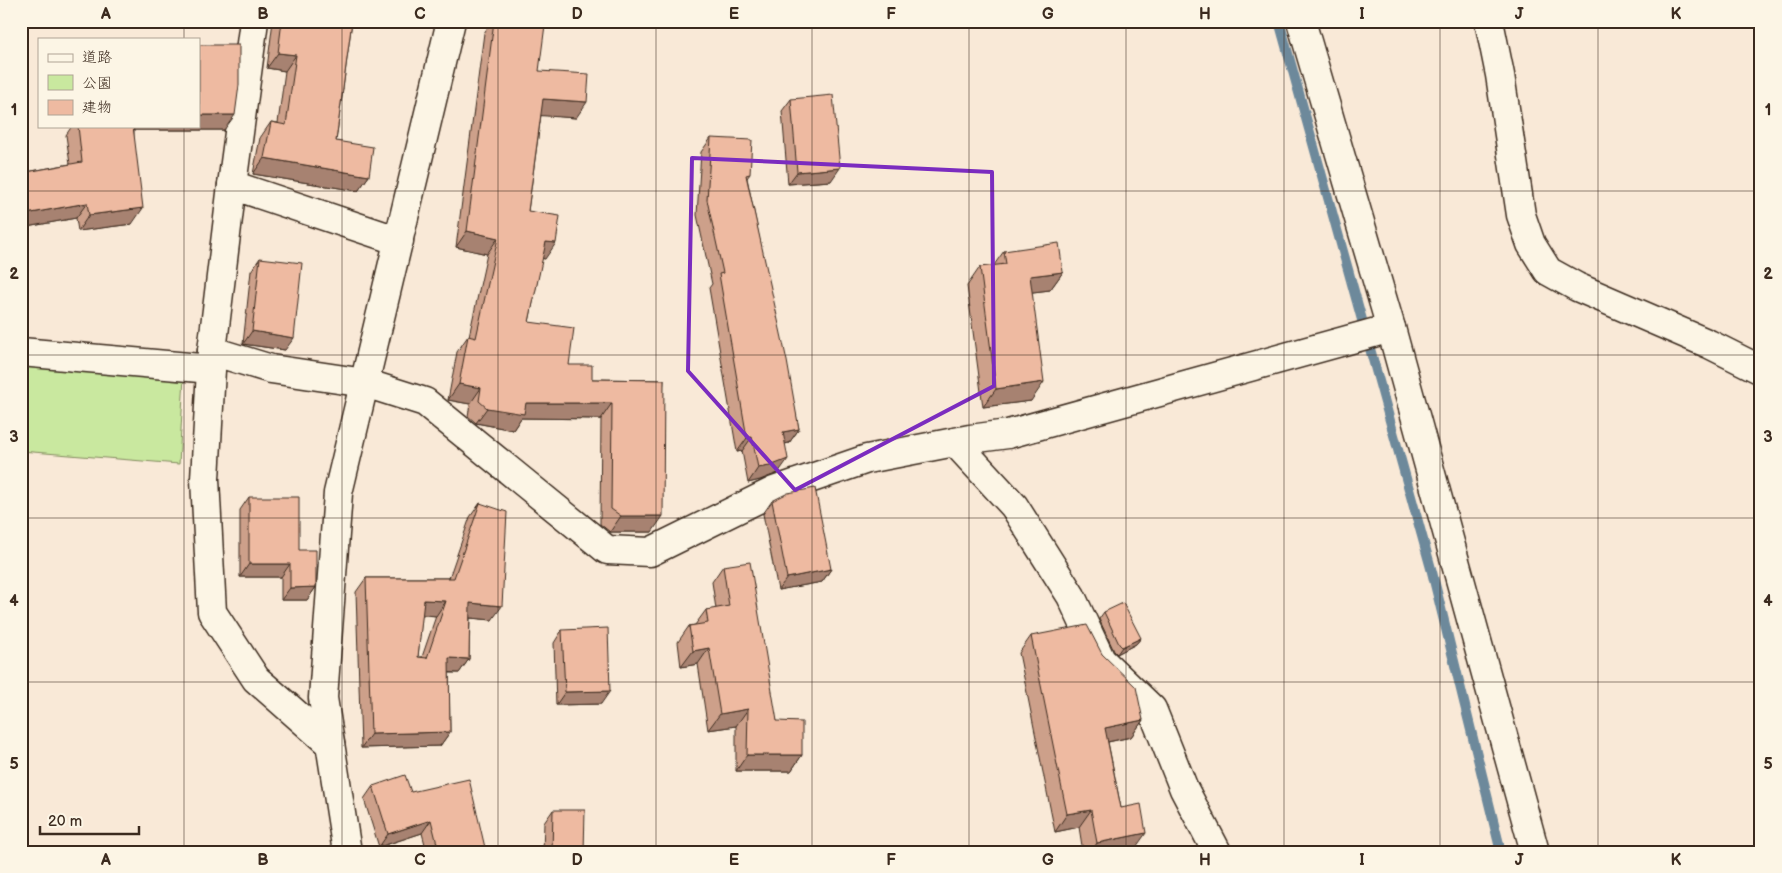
<svg xmlns="http://www.w3.org/2000/svg" width="1782" height="873" font-family="'Balsamiq Sans','Klee One',sans-serif">
	<rect width="100%" height="100%" fill="#f9e9d7"/>
	<filter id="ink" filterUnits="userSpaceOnUse"><feTurbulence type="fractalNoise" baseFrequency=".02" numOctaves="2"/><feDisplacementMap in="SourceGraphic" scale="10" xChannelSelector="R" yChannelSelector="G"/><feConvolveMatrix kernelMatrix="1 2 1 2 8 2 1 2 1" color-interpolation-filters="sRGB"/></filter>
	<g filter="url(#ink)">
		<path fill="#c9e89f" stroke="#82895e" d="M21,363L184,377L179,464L21,451Z"/>
		<g fill="none" stroke-linecap="round" stroke-linejoin="round">
			<path stroke="#6d899b" stroke-width="10" d="M1279,21L1432,572L1499,844V852"/>
			<g stroke="#3b2a1e" stroke-width="31">
				<g id="minor">
					<path d="M254,21L232,185L212,351L205,479L212,612L256,679L330,744"/>
					<path d="M1301,21L1391,328L1535,852"/>
					<path d="M1489,21L1500,75L1521,215L1531,244L1548,271L1577,287L1709,344L1761,370"/>
					<path d="M232,185L399,241"/>
					<path d="M212,351L271,369L365,383L425,402L607,550L650,552L774,491L867,459L970,439L1008,434L1391,328"/>
					<path d="M21,352L211,369"/>
					<path d="M955,442L1014,506L1071,596L1101,660L1152,709L1184,789L1217,852"/>
					<path d="M347,852L323,698L338,493L451,21"/>
				</g>
			</g>
			<use href="#minor" stroke="#fcf5e5" stroke-width="28"/>
		</g>
		<g fill="#cda08a" stroke="#3b2a1e" fill-rule="evenodd">
			<path d="M71,21H108L103,28L71,26Z"/>
			<path d="M273,21H352L336,141L369,176L358,191L253,174L260,138L271,122L278,123L285,71L267,68Z"/>
			<path d="M492,21H521L539,71L576,118L541,115L528,211L545,259L542,258L529,322L569,365L592,379L664,380L652,532H610L600,524L601,419L521,418L513,430L476,423L468,416L470,404L448,400L457,352L468,336H469L487,254L456,247L484,33Z"/>
			<path d="M791,99L831,181L788,184L782,111Z"/>
			<path d="M72,126H199L224,130H134L132,224L78,231L76,218L21,228V173L70,164L66,135Z"/>
			<path d="M711,138L750,174L747,178L799,429L789,443L785,444L778,473L760,480L748,483L742,451L737,452L709,288L712,284L697,215L701,152Z"/>
			<path d="M1004,251L1063,272L1050,290L1032,292L1031,401L983,407L967,286L980,267L994,265Z"/>
			<path d="M260,258L285,350L243,344L251,271Z"/>
			<path d="M249,497L299,550L316,587L307,600H281V577H240V510Z"/>
			<path d="M772,501L831,569L822,582L778,590L763,514Z"/>
			<path d="M480,503L492,620L470,618L469,659L459,673H449L450,732L440,746L361,748L356,592L366,578H449L470,517ZM422,614L436,616L422,657H418Z"/>
			<path d="M723,566L777,721L802,755L791,771H736V726L708,730L698,664L681,667L678,642L689,626L695,625L706,610L716,609L712,582Z"/>
			<path d="M1104,612L1141,638L1136,644L1117,654L1114,651L1099,619Z"/>
			<path d="M562,630L601,704L556,705L554,643Z"/>
			<path d="M1031,636L1102,654L1143,720L1131,737L1108,742L1121,808L1134,850L1127,852H1083L1079,827L1055,832L1019,653Z"/>
			<path d="M373,786L411,792L486,852H427L422,833L379,847L364,799Z"/>
			<path d="M553,810L584,852H543L544,823Z"/>
		</g>
		<g fill="#a78271" stroke="#3b2a1e">
			<path d="M75,21H108L103,28L71,26Z"/>
			<path d="M278,53L296,55L285,71L267,68Z"/>
			<path d="M543,99L587,102L576,118L532,115Z"/>
			<path d="M199,115H235L224,130H121L123,126H199Z"/>
			<path d="M264,158L369,176L358,191L253,174Z"/>
			<path d="M840,168L831,181L788,184L797,172Z"/>
			<path d="M87,203L76,218L21,228V221L26,214Z"/>
			<path d="M143,208L132,224L78,231L89,215Z"/>
			<path d="M467,231L498,238L487,254L456,247Z"/>
			<path d="M546,242L556,243L545,259L535,257Z"/>
			<path d="M1063,272L1050,290L1017,294L1030,276Z"/>
			<path d="M252,331L294,338L285,350L243,344Z"/>
			<path d="M1044,382L1031,401L983,407L996,389Z"/>
			<path d="M459,384L481,388L470,404L448,400Z"/>
			<path d="M526,403H612L601,419L521,418L513,430L476,423L487,408Z"/>
			<path d="M799,429L789,443L773,446L783,432Z"/>
			<path d="M752,437L742,451L737,452L747,438Z"/>
			<path d="M788,459L778,473L760,480L748,483L758,468Z"/>
			<path d="M621,516H663L652,532H610Z"/>
			<path d="M249,564H290L281,577H240Z"/>
			<path d="M831,569L822,582L778,590L787,578Z"/>
			<path d="M316,587L307,600H281L290,588Z"/>
			<path d="M424,600L446,601L436,616L414,614Z"/>
			<path d="M470,603L502,606L492,620L460,617Z"/>
			<path d="M1141,638L1136,644L1117,654L1122,647Z"/>
			<path d="M709,648L698,664L681,667L693,651Z"/>
			<path d="M449,658L469,659L459,673L439,672Z"/>
			<path d="M610,691L601,704L556,705L565,692Z"/>
			<path d="M748,709L736,726L708,730L720,714Z"/>
			<path d="M1143,720L1131,737L1093,745L1105,728Z"/>
			<path d="M450,732L440,746L361,748L371,734Z"/>
			<path d="M747,755H802L791,771H736Z"/>
			<path d="M1091,810L1079,827L1055,832L1067,814Z"/>
			<path d="M431,820L422,833L379,847L388,834Z"/>
			<path d="M1146,833L1134,850L1127,852H1091L1097,843Z"/>
		</g>
		<g fill="#eebaa1" stroke="#3b2a1e" fill-rule="evenodd">
			<path d="M282,21H352L336,141L373,147L369,176L264,158L271,122L286,125L296,55L278,53Z"/>
			<path d="M494,21H521L545,25L539,71L589,74L587,102L543,99L528,211L560,216L556,243L546,242L529,322L574,328L569,365H592V379L664,380L663,516H621L611,509L612,403H526L524,414L487,408L479,401L481,388L459,384L468,336L476,338L498,238L467,231Z"/>
			<path d="M21,40L23,41L21,59Z"/>
			<path d="M199,45H239V85L235,115H199Z"/>
			<path d="M833,95L840,168L797,172L791,99Z"/>
			<path d="M78,126H133L143,208L89,215L87,203L26,214L21,188V173L82,162Z"/>
			<path d="M711,138L752,140L750,174L746,175L787,361L799,429L783,432L788,459L770,466L758,468L752,437L747,438L719,274L723,273L707,200Z"/>
			<path d="M1059,243L1063,272L1030,276L1044,382L996,389L980,267L1006,264L1004,251Z"/>
			<path d="M260,258L302,263L294,338L252,331Z"/>
			<path d="M815,488L831,569L787,578L772,501L788,493Z"/>
			<path d="M249,497H299V550H316V587L290,588V564H249Z"/>
			<path d="M480,503L507,512L502,606L470,603L469,659L449,658L450,732L371,734L366,578H454ZM424,600L446,601L427,658L418,657Z"/>
			<path d="M750,562L777,721L802,722V755H747L748,709L720,714L709,648L693,651L689,626L708,623L706,610L729,606L723,566Z"/>
			<path d="M1123,603L1141,638L1122,647L1119,644L1104,612Z"/>
			<path d="M1087,625L1102,654L1136,687L1143,720L1105,728L1121,808L1141,804L1146,833L1097,843L1091,810L1067,814L1031,636Z"/>
			<path d="M608,628L610,691L565,692L562,630Z"/>
			<path d="M405,775L411,792L469,779L486,852H439L431,820L388,834L373,786Z"/>
			<path d="M553,810H585L584,852H552Z"/>
		</g>
	</g>
	<path fill="none" stroke="#7b2cbf" stroke-width="4" stroke-linejoin="round" d="M692,158L992,172L994,386L795,490L688,371Z"/>
	<path fill="none" stroke="#3b2a1e" stroke-width="1" stroke-opacity="0.55" d="M184,21V39M342,21V852M498,21V852M656,21V852M812,21V852M969,21V852M1126,21V852M1284,21V852M1440,21V852M1598,21V852M184,126V852M21,191H1761M21,355H1761M21,518H1761M21,682H1761"/>
	<rect width="1782" height="873" fill="none" stroke="#fcf5e5" stroke-width="55"/>
	<rect x="38" y="38" width="162" height="90" fill="#fcf5e5" stroke="#afa495"/>
	<rect x="48" y="54" width="25" height="8" fill="#fcf5e5" stroke="#afa495"/>
	<text x="82" y="62" font-size="15" fill="#3b2a1e">道路</text>
	<rect x="48" y="75" width="25" height="15" fill="#c9e89f" stroke="#afa495"/>
	<text x="82" y="88" font-size="15" fill="#3b2a1e">公園</text>
	<rect x="48" y="100" width="25" height="15" fill="#eebaa1" stroke="#afa495"/>
	<text x="82" y="112" font-size="15" fill="#3b2a1e">建物</text>
	<path d="M40 826v8h99v-8" fill="none" stroke="#3b2a1e" stroke-width="2.5"/>
	<text x="48" y="826" font-size="15" fill="#3b2a1e" stroke="#fcf5e5" stroke-width="4" paint-order="stroke">20 m</text>
	<rect x="28" y="28" width="1726" height="818" fill="none" stroke="#3b2a1e" stroke-width="2"/>
	<g font-size="16" text-anchor="middle" font-weight="bold" fill="#3b2a1e">
		<text x="106" y="19">A</text>
		<text x="263" y="19">B</text>
		<text x="420" y="19">C</text>
		<text x="577" y="19">D</text>
		<text x="734" y="19">E</text>
		<text x="891" y="19">F</text>
		<text x="1048" y="19">G</text>
		<text x="1205" y="19">H</text>
		<text x="1362" y="19">I</text>
		<text x="1519" y="19">J</text>
		<text x="1676" y="19">K</text>
		<text x="14" y="115">1</text>
		<text x="1768" y="115">1</text>
		<text x="14" y="279">2</text>
		<text x="1768" y="279">2</text>
		<text x="14" y="442">3</text>
		<text x="1768" y="442">3</text>
		<text x="14" y="606">4</text>
		<text x="1768" y="606">4</text>
		<text x="14" y="769">5</text>
		<text x="1768" y="769">5</text>
		<text x="106" y="865">A</text>
		<text x="263" y="865">B</text>
		<text x="420" y="865">C</text>
		<text x="577" y="865">D</text>
		<text x="734" y="865">E</text>
		<text x="891" y="865">F</text>
		<text x="1048" y="865">G</text>
		<text x="1205" y="865">H</text>
		<text x="1362" y="865">I</text>
		<text x="1519" y="865">J</text>
		<text x="1676" y="865">K</text>
	</g>
</svg>
